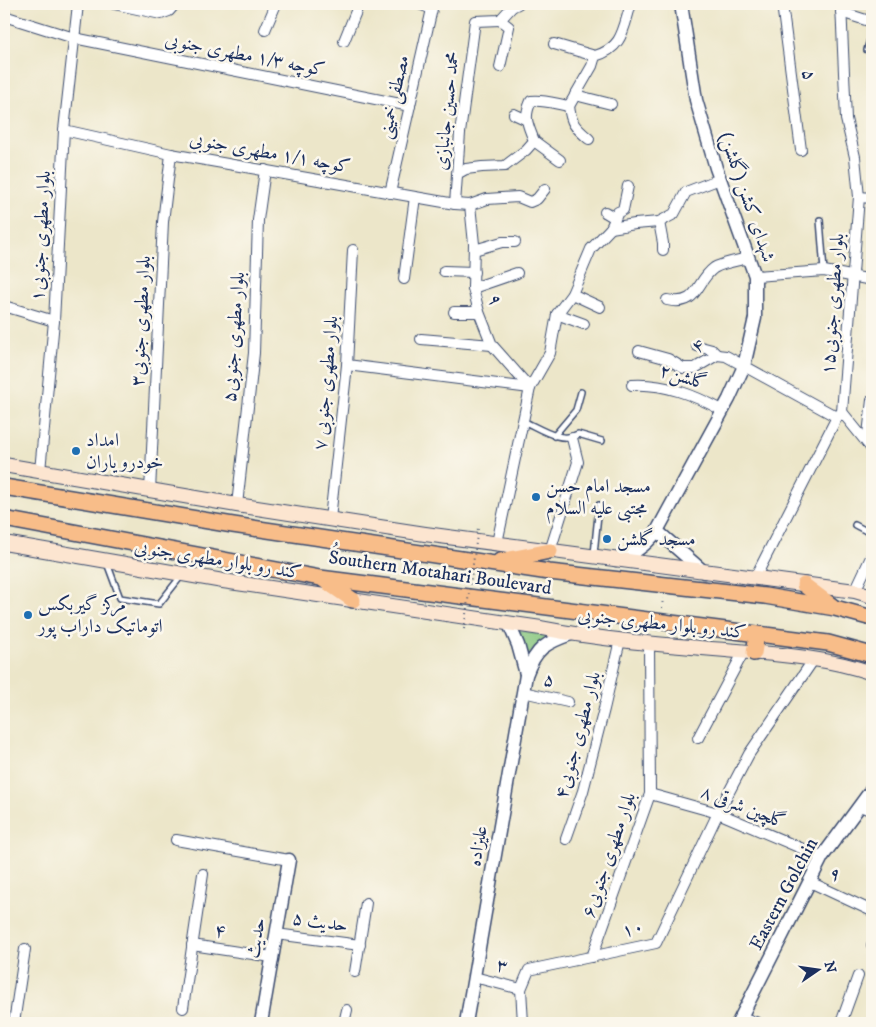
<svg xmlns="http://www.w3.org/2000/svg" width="876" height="1027" font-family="'IM FELL DW Pica',Amiri,serif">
	<rect width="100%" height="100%" fill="#fbf7ec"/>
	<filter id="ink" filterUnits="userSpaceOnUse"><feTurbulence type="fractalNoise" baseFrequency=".02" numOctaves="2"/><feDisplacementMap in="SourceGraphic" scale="10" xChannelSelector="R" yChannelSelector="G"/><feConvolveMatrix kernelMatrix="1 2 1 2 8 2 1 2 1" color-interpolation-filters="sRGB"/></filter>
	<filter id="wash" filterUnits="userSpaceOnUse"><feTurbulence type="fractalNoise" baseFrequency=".0096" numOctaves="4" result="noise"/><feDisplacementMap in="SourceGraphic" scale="20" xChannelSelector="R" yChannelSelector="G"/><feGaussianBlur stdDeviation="1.12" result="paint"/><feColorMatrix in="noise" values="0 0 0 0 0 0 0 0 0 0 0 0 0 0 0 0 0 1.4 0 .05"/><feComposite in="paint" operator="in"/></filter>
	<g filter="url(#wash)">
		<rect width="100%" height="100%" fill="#ece6c9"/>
		<path fill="#85c57d" stroke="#507a6e" d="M516,629L549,635L527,657Z"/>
	</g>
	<g filter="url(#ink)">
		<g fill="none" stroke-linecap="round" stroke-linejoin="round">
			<g stroke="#3a4a6e" stroke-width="8">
				<g id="service">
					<path d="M867,50L872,33"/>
					<path d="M820,220L824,271"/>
					<path d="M523,421C539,428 561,444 578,434L602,441"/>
					<path d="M554,436L576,410L581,392"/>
					<path d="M855,525L872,534"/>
					<path d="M594,554L599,505"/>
					<path d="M107,563L120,598L159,604L182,575"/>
				</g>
			</g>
			<g stroke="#3a4a6e" stroke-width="12">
				<g id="minor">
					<path d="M114,4L161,14L169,11L175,4"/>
					<path d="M782,4L801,150"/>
					<path d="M841,12L872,22"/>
					<path d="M4,16L74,38L410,106"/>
					<path d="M265,30L276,4"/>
					<path d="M344,41L359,4"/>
					<path d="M554,44L595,56"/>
					<path d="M500,67L509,27L500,20"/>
					<path d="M575,95L611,104"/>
					<path d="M569,106C571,124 575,127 589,139"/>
					<path d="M514,114L527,120"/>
					<path d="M64,130L171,154L455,204L470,205L487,199L518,197L530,202L537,199L545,189"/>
					<path d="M534,141L560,160"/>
					<path d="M457,174L466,169L482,167L505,166L526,150L534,141C528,124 523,119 531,101C543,99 556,104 569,106L592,66L595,56C623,48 623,29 631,4"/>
					<path d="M390,193L432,9L419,4"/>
					<path d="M859,197L872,198"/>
					<path d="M455,204L460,133L475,21L500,20L512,7L518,4"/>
					<path d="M470,205L474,244L473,288L479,312L492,345L530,388"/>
					<path d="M605,212L615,218"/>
					<path d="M659,222L663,243V250"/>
					<path d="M611,228L635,224L659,222L674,214L686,192L720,179"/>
					<path d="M474,250L502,242H515"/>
					<path d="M444,271L474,272"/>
					<path d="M755,276L824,271L872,280"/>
					<path d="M404,279L415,197"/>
					<path d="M473,288L517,273"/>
					<path d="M572,294L600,307"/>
					<path d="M667,300C699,307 695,282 714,268C724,262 737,261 748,258"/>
					<path d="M4,306L54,321"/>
					<path d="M454,312H479"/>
					<path d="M557,314L584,324"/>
					<path d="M421,339L492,345"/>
					<path d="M697,346L712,350L717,355"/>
					<path d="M639,351L668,359L683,368H695L717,355L726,356L837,417"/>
					<path d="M347,365L530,388"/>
					<path d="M632,385C664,383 694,395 722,410"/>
					<path d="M842,412L872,449"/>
					<path d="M867,443L872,400"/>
					<path d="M40,471L54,321L64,130L78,4"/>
					<path d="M150,491L163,222L171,154"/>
					<path d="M237,505L254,353L258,220L265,170"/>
					<path d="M330,519L347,365L353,250"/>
					<path d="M497,543L530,388L550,353L557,314L572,294L591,249L611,228L618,212L623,210L628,186"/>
					<path d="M550,551L578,462L572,438"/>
					<path d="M755,578L837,417L842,412L859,197L855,157L846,119L841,4"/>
					<path d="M855,591L872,555"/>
					<path d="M523,692L568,702"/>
					<path d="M698,738L744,651"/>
					<path d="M650,794L718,813L822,857"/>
					<path d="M860,806L872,811"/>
					<path d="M566,839L583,791L604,709L620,640"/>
					<path d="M176,840L289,860"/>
					<path d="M810,882L872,911"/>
					<path d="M276,934L360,945"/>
					<path d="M192,945L272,957"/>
					<path d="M872,946V945"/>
					<path d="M592,957L650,794L649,643"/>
					<path d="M355,972L366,903"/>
					<path d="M474,977L521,989"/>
					<path d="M183,1008L203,874"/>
					<path d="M741,1017L758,1023"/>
					<path d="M14,1023L25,949"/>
					<path d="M344,1023L347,1010"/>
					<path d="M523,1023L521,989L529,970L656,943L718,813L749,754L814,659"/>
					<path d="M841,1023L858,976"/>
				</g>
			</g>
			<g stroke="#3a4a6e" stroke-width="15">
				<g id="tertiary">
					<path d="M657,531L704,572"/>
					<path d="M616,560C634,554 645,546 657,531L729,399L744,366L755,318V276L716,168L696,100L681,4"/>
					<path d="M509,624L518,645L526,674"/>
					<path d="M261,1023L289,860"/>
					<path d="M466,1023L526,675C536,648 545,643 571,634"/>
					<path d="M738,1023L822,857L872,789"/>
				</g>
			</g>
			<g stroke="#3a4a6e" stroke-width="16">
				<g id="secondary">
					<path d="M4,465L237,505L425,534L855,591L872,596"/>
					<path d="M4,543L223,581L541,628C602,640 664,645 726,650C775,654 826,657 872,673"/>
				</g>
			</g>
			<g stroke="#3a4a6e" stroke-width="18">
				<g id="primary">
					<path d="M4,487L233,525L549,572L765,596L835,608L872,618"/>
					<path d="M4,519L320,578L828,643L872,655"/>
					<path d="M500,561L550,551"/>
					<path d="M324,580L353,600"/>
					<path d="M804,585L832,606"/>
					<path d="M754,653L757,634"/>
				</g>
			</g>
			<path stroke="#3a4a6e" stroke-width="2" stroke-dasharray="1 4" stroke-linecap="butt" d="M662,608L663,598"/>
			<use href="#service" stroke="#fff" stroke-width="5"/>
			<use href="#minor" stroke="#fff" stroke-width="10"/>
			<use href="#tertiary" stroke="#fff" stroke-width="12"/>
			<use href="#secondary" stroke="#fce5d0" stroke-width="14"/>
			<use href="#primary" stroke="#f8bd89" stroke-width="15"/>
			<path stroke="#3a4a6e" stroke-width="2" stroke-dasharray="1 4" stroke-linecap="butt" d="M464,629L478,528"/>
		</g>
	</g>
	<g fill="#1f6fb2" stroke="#fbf7ec" stroke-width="2">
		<circle cx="76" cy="451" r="5"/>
		<circle cx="536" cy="497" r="5"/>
		<circle cx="607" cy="539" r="5"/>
		<circle cx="28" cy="615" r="5"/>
	</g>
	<g text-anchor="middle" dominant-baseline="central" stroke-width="5" stroke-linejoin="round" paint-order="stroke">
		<g font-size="19" fill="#1b2f5e" stroke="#fbf7ec">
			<text transform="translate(245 55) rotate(11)">کوچه ۱/۳ مطهری جنوبی</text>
			<text transform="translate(809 75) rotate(83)">۵</text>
			<text transform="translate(394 97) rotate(-77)">مصطفی خمینی</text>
			<text transform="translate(447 111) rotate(-84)">محمد حسین جانبازی</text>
			<text transform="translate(270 153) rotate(10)">کوچه ۱/۱ مطهری جنوبی</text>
			<text transform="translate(747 197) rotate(71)">شهدای کشن (گلشن)</text>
			<text transform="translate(41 236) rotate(-87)">۱بلوار مطهری جنوبی</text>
			<text transform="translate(495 300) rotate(75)">۹</text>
			<text transform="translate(833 304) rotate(-86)">بلوار مطهری جنوبی۱۵</text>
			<text transform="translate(141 321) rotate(-87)">بلوار مطهری جنوبی۳</text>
			<text transform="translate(234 337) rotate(-86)">۵بلوار مطهری جنوبی</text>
			<text transform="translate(698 346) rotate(-26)">۴</text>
			<text transform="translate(683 377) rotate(17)">گلشن۲</text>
			<text transform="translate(326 383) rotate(-85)">۷ بلوار مطهری جنوبی</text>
			<text transform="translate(218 560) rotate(9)">کند رو بلوار مطهری جنوبی</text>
			<text transform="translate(440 573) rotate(8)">ُSouthern Motahari Boulevard</text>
			<text transform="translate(662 624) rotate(6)">کند رو بلوار مطهری جنوبی</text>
			<text transform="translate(549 680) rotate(12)">۵</text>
			<text transform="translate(578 735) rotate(-75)">بلوار مطهری جنوبی۴</text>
			<text transform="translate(743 807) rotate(21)">۸ گلچین شرقی</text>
			<text transform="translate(478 846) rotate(-80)">علیزاده</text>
			<text transform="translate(609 855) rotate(-71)">بلوار مطهری جنوبی۶</text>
			<text transform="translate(835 874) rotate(25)">۹</text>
			<text transform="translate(784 894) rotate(-62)">Eastern Golchin</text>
			<text transform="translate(320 922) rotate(8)">حدیث ۵</text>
			<text transform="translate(633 929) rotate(-14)">۱۰</text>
			<text transform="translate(220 931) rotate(8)">۴</text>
			<text transform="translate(256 938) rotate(-80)">حدیث</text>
			<text transform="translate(502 966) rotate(15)">۳</text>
		</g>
		<g font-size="19" fill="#1b2f5e" stroke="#fbf7ec" text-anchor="start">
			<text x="86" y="440">امداد<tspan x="86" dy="22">خودرو یاران</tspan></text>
			<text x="546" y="486">مسجد امام حسن<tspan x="546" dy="22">مجتبی علیه السلام</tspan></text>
			<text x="617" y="539">مسجد گلشن</text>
			<text x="38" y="604">مرکز گیربکس<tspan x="38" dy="22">اتوماتیک داراب پور</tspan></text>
		</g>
	</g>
	<rect width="876" height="1027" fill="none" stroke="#fbf7ec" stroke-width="20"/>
	<g transform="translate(818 970) rotate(77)" stroke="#fbf7ec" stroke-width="4" paint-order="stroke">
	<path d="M0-4L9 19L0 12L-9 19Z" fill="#1b2f5e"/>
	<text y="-8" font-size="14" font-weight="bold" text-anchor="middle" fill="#1b2f5e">N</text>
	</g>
</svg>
